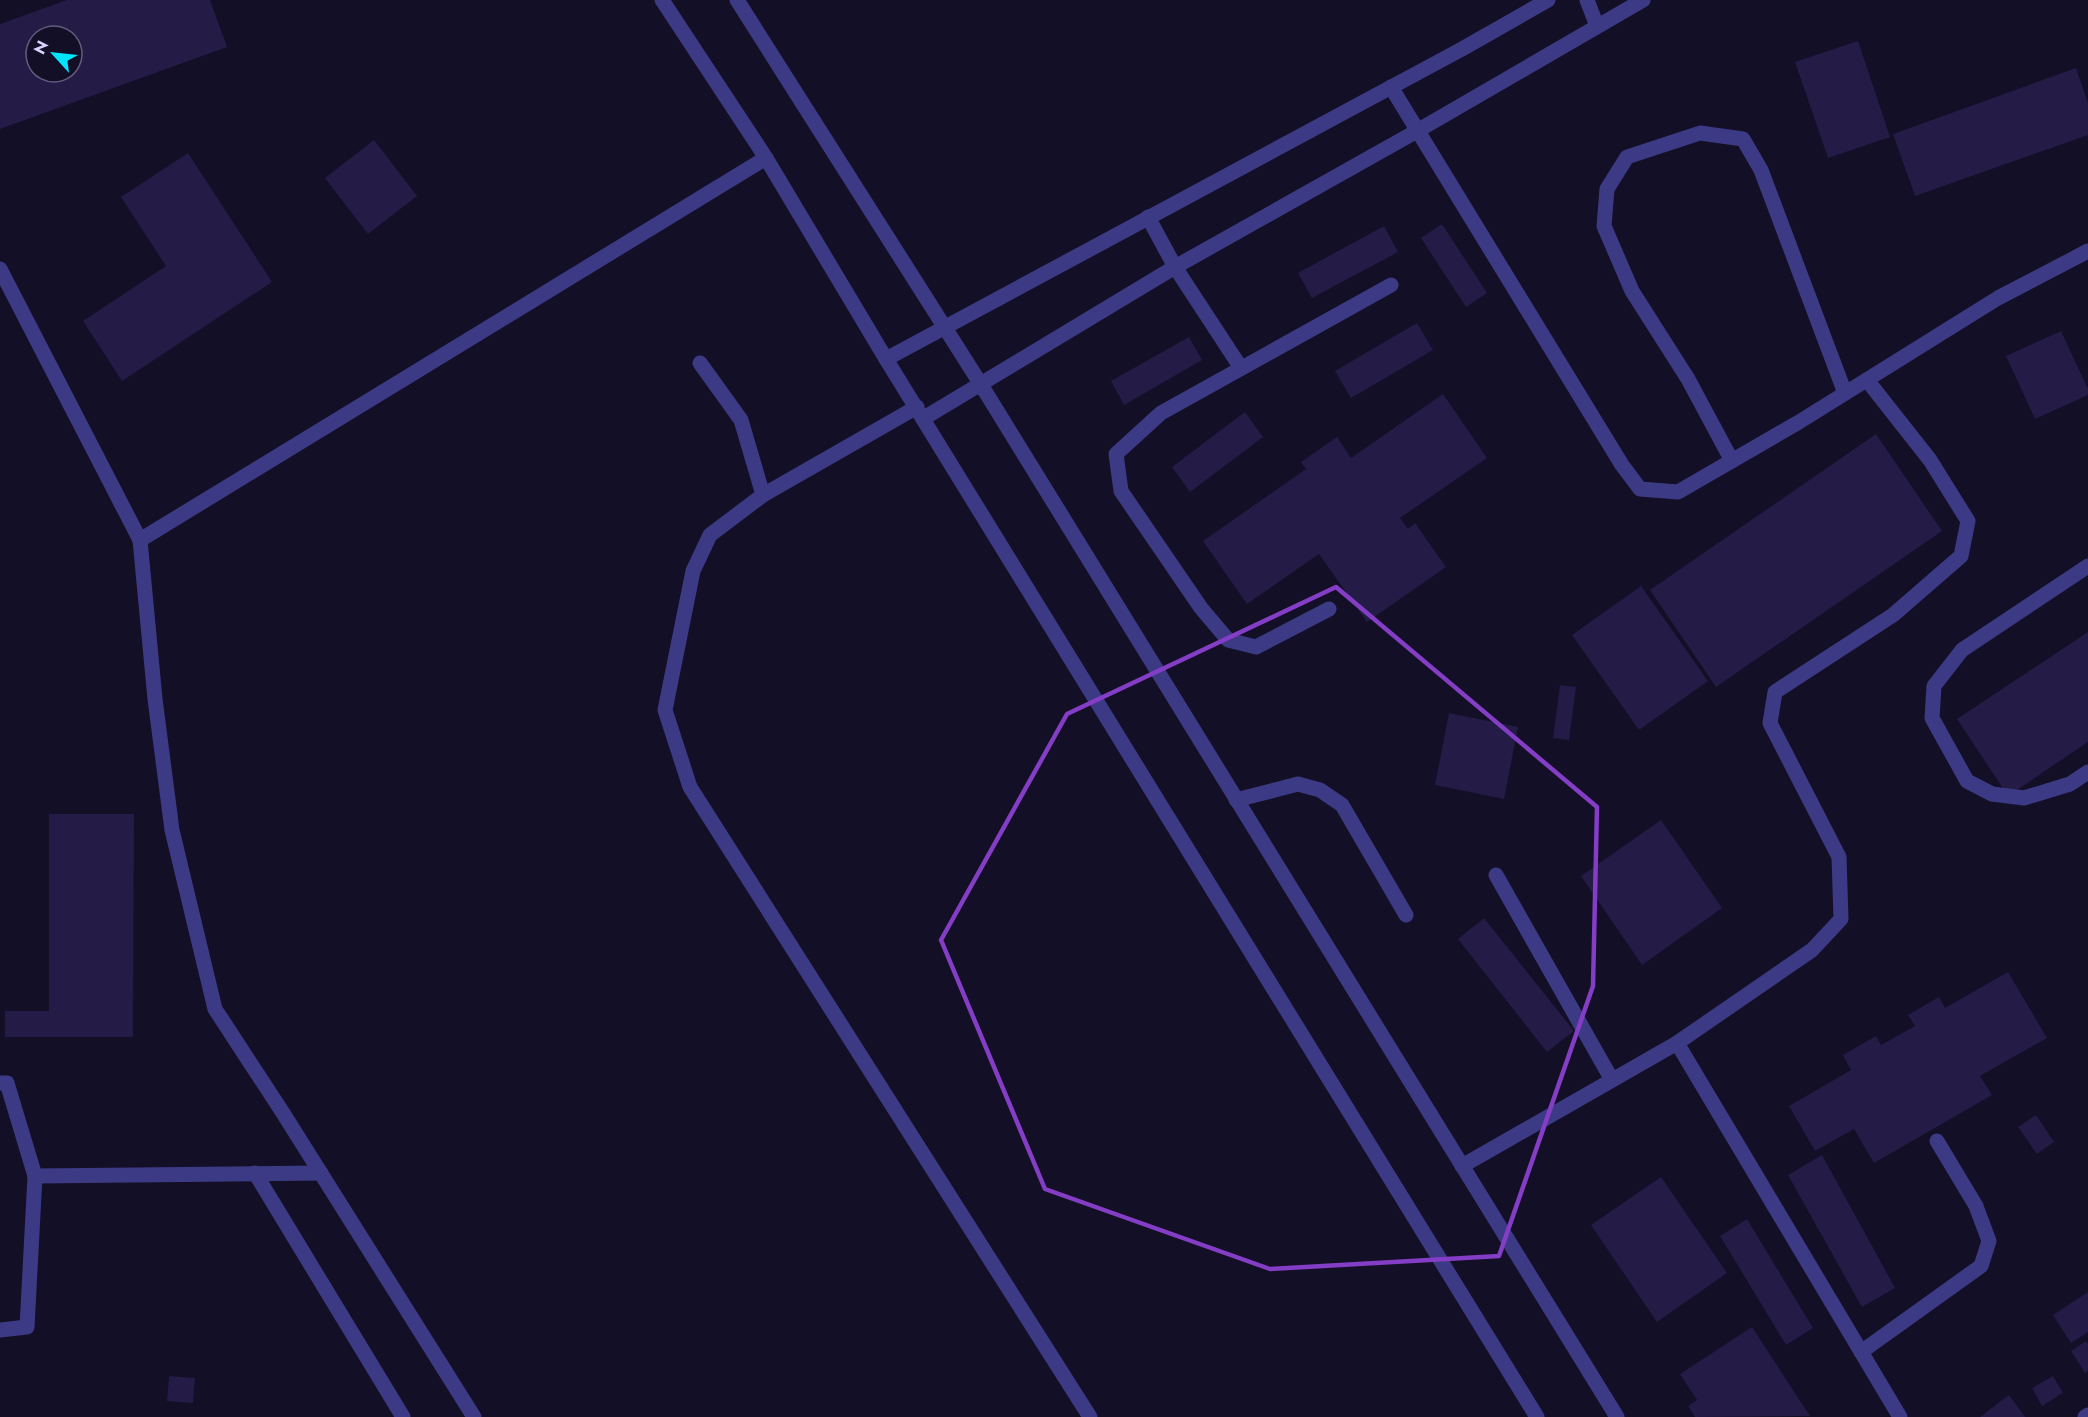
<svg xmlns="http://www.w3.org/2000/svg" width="2088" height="1417" font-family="Jost,sans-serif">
	<rect width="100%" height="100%" fill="#130f26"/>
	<g fill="#241b47" fill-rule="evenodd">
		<path d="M67,0H210L227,47L0,129V24ZM36,36H72V72H36Z"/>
		<path d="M1858,41L1890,137L1828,158L1795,62Z"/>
		<path d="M2076,68L2088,103V135L1915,196L1893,134Z"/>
		<path d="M374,140L417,196L368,234L325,178Z"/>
		<path d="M188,153L272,282L122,381L83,321L166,266L121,197Z"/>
		<path d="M1442,224L1487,293L1466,307L1421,238Z"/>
		<path d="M1384,226L1398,252L1312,298L1298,273Z"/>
		<path d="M1417,323L1433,350L1351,398L1335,371Z"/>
		<path d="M2061,331L2088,389V395L2035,419L2006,356Z"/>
		<path d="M1189,337L1202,360L1124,405L1111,381Z"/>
		<path d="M1443,394L1487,458L1400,518L1408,529L1415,523L1446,567L1367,622L1319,554L1247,604L1203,541L1306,469L1301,462L1337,437L1351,458Z"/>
		<path d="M1245,412L1263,437L1190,492L1172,467Z"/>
		<path d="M1876,434L1942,531L1716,687L1650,590Z"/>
		<path d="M1641,586L1708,681L1639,730L1572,635Z"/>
		<path d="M2088,632V742L2008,796L1957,719Z"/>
		<path d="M1560,685L1576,687L1569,740L1553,738Z"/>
		<path d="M1449,713L1518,727L1504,799L1435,785Z"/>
		<path d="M49,814H134L133,1037H5V1011H49Z"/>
		<path d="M1661,820L1722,908L1642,965L1581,876Z"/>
		<path d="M1484,918L1574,1031L1547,1052L1458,939Z"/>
		<path d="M2008,972L2047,1038L1980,1076L1992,1095L1874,1163L1854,1129L1815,1151L1789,1106L1851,1070L1843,1055L1876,1036L1881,1045L1915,1026L1908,1015L1939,997L1945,1008Z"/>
		<path d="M2036,1115L2054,1142L2037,1154L2018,1127Z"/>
		<path d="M1822,1155L1895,1288L1862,1307L1788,1175Z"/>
		<path d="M1661,1177L1727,1273L1657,1322L1591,1225Z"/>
		<path d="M1747,1219L1813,1328L1786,1345L1720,1236Z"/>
		<path d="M2088,1292V1332L2071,1343L2053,1315Z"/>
		<path d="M1752,1327L1810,1416L1695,1417L1688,1406L1697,1400L1680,1374Z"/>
		<path d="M2086,1341L2088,1344V1371L2085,1373L2071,1351Z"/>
		<path d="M169,1376L195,1378L193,1403L167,1401Z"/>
		<path d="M2053,1376L2063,1393L2042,1406L2032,1388Z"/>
		<path d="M2009,1395L2025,1417H1980Z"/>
	</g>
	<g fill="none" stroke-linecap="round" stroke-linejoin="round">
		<g stroke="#3d3a85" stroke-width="15">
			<path d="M1391,87L1622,465L1640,489L1678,492L1799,422L1998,298L2088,251"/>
			<path d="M1148,217L1175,267L1241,368"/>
			<path d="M700,363L741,420L763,495"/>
			<path d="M917,407L763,495L710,535L693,571L665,710L690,787L1090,1417"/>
			<path d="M1732,461L1688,379L1632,291L1604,226L1607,189L1627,157L1700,133L1743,139L1761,170L1845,393"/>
			<path d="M2088,566L1962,650L1934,686L1932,718L1967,781L1992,794L2024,798L2070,784L2088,772"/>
			<path d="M1329,609L1256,647L1228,640L1201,608L1121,491L1116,454L1161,413L1391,285"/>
			<path d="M1236,800L1298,784L1320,790L1342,805L1406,915"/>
			<path d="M1496,875L1612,1080"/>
			<path d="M1677,1043L1900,1417"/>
			<path d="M1462,1166L1677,1043L1812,950L1841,919L1839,857L1770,723L1775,692L1893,615L1961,556L1968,521L1930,460L1867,380"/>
			<path d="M1861,1352L1981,1266L1989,1241L1976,1206L1937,1141"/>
			<path d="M2085,1417L2088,1415"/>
		</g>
		<g stroke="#3d3a85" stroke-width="15">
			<path d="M1587,0L1597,26"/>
			<path d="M0,269L140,540"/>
			<path d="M886,359L1462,49L1548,0"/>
			<path d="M924,418L1175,267L1417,131L1643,0"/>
			<path d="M0,1083H7L35,1176"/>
			<path d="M255,1173L403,1417"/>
			<path d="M0,1330L27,1327L35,1176L321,1173"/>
			<path d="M474,1417L283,1113L215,1009L172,830L155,699L140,540L766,158"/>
		</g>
		<g stroke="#3d3a85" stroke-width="15">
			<path d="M662,0L766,158L886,359L1537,1417"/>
			<path d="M737,0L980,383L1617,1417"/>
		</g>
	</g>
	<path fill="none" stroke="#843dc5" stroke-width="4.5" stroke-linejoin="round" d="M1336,587L1597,807L1593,986L1499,1256L1270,1269L1045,1189L941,940L1067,714Z"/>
	<g transform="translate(54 54) rotate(297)"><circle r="28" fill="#130f26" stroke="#625e7d" stroke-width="1.5"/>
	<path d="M0-4.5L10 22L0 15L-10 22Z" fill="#00e5ff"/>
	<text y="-9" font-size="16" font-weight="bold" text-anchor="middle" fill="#d9d4ff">N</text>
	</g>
</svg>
